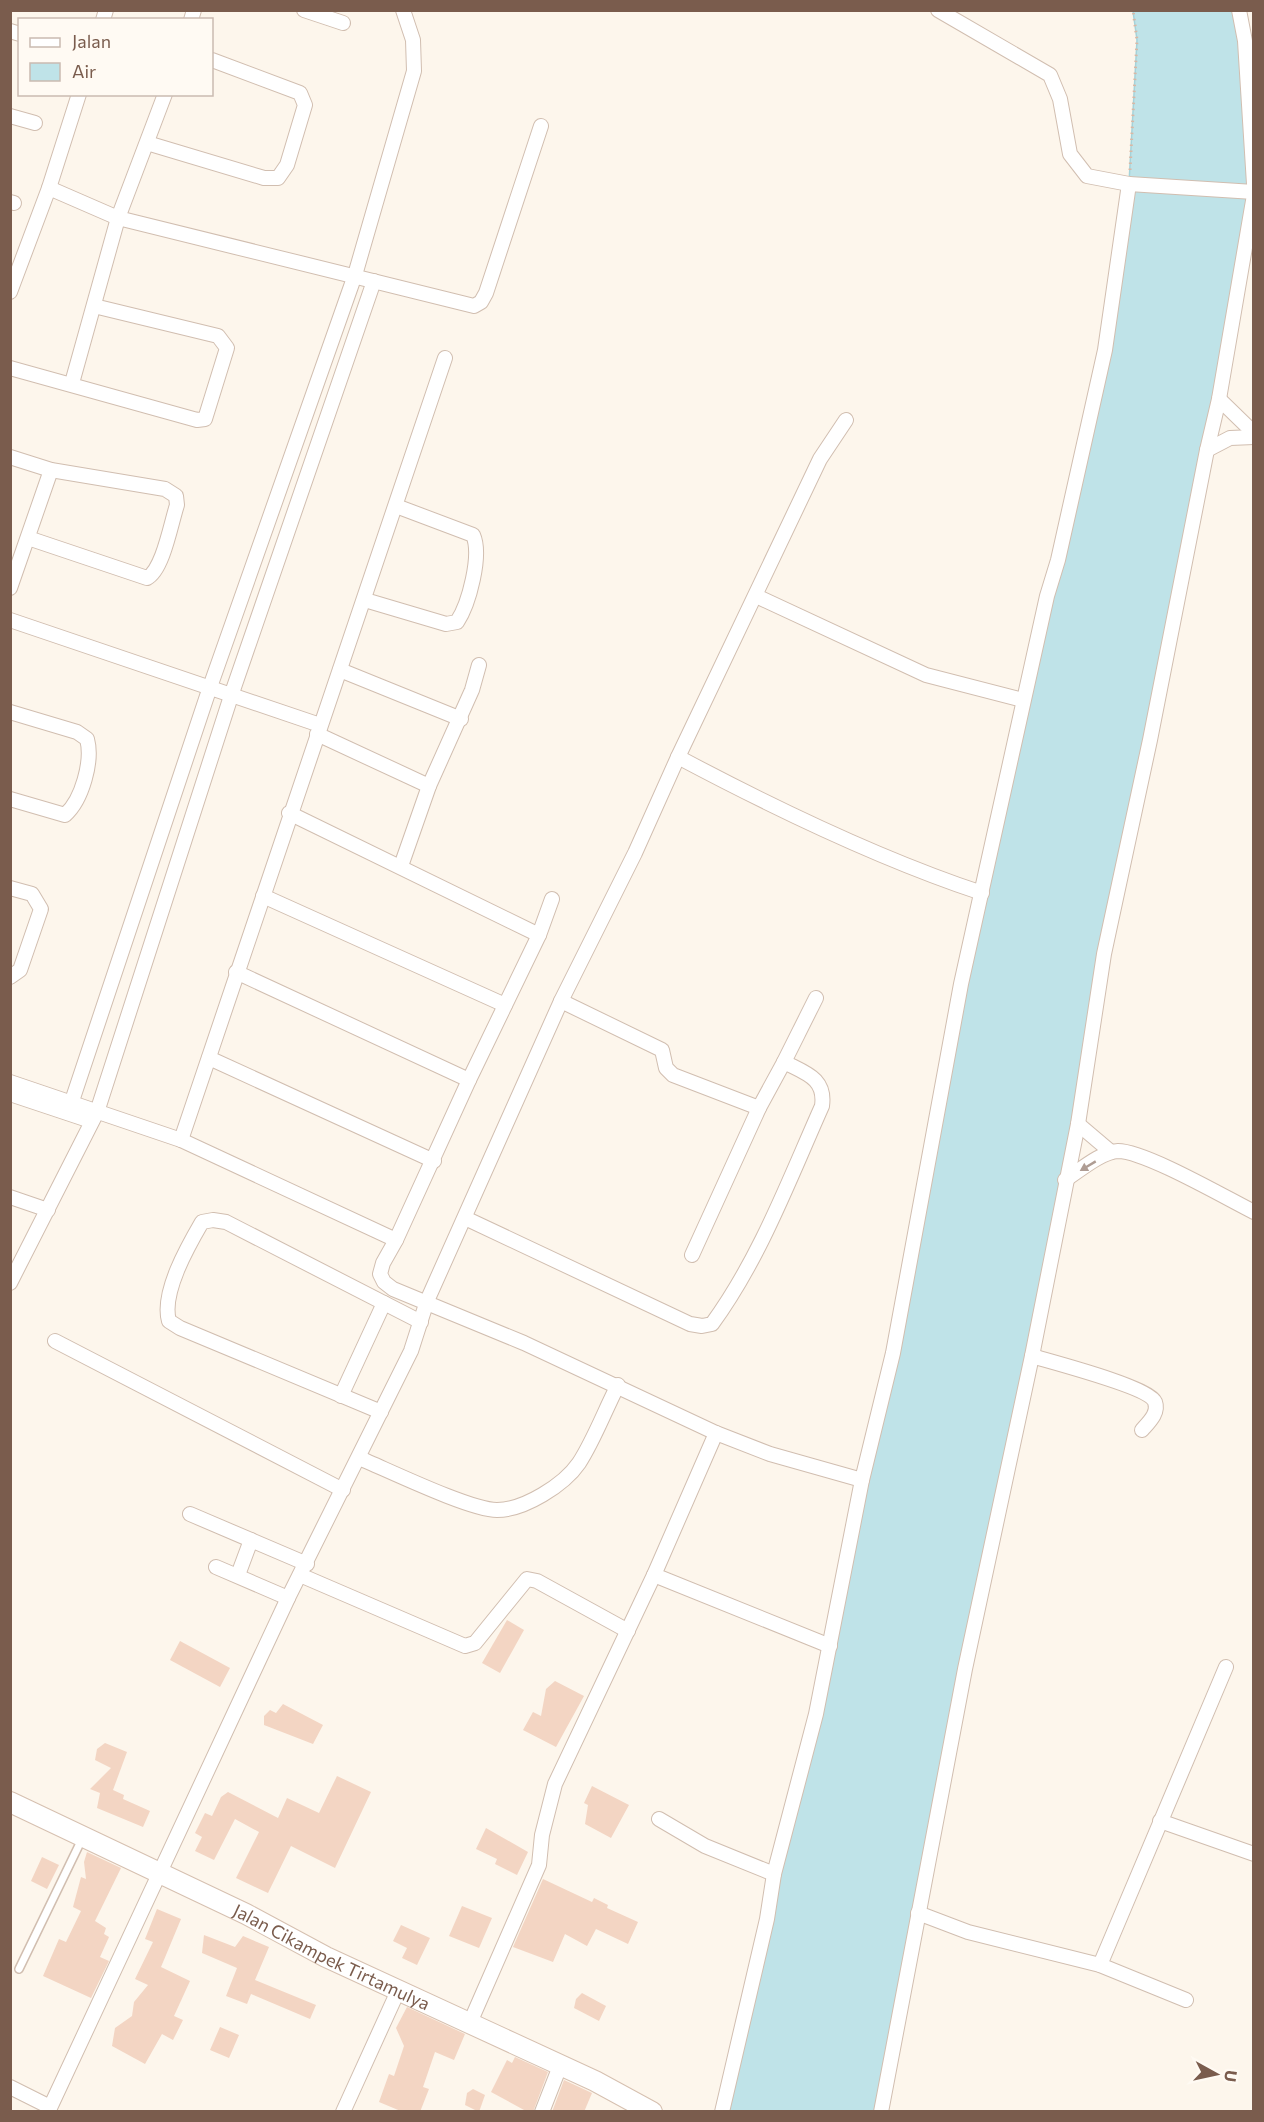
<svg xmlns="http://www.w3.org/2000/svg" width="1264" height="2122" font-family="Commissioner,sans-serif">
	<rect width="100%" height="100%" fill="#fdf6ec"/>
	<path fill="#bfe3e8" stroke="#a5d3da" stroke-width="1.5" d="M1133,11H1239L1253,195L881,2111L722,2112L800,1782L982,893L1088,427L1129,183L1137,40Z"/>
	<g fill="#f3d5c3">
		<path d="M507,1620L524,1630L500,1673L482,1663Z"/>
		<path d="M180,1641L230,1668L220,1687L170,1660Z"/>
		<path d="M555,1681L584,1696L556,1747L523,1730L533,1712L541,1716L546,1689Z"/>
		<path d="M283,1704L323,1725L313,1744L264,1725V1716L270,1710L276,1713Z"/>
		<path d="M105,1743L127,1752L113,1790L124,1795L123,1799L150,1811L143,1827L97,1808L100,1793L90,1789L111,1768L95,1760L97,1749Z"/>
		<path d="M337,1776L371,1792L335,1868L291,1846L268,1893L236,1878L259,1832L235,1819L214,1860L195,1851L202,1837L195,1833L205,1813L212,1816L221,1797L228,1792L278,1818L287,1798L319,1813Z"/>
		<path d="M592,1786L629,1805L611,1838L585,1824L588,1805L584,1803Z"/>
		<path d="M486,1828L528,1852L517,1875L495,1864L497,1859L476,1849Z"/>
		<path d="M87,1852L121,1868L95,1921L106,1928L104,1934L109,1937L100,1957L109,1961L91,1998L43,1976L59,1939L66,1942L81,1911L73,1907L81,1877L86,1879L84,1862Z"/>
		<path d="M42,1857L59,1865L47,1889L31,1881Z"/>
		<path d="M543,1879L592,1902L594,1898L608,1905L607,1908L638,1922L628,1944L596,1929L587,1946L565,1934L553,1962L513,1947Z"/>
		<path d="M462,1906L492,1918L479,1948L449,1936Z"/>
		<path d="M157,1909L181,1919L161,1967L190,1981L174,2016L183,2020L173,2040L162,2034L145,2064L112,2046L115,2028L132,2016L134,2002L148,1985L135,1979L153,1942L145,1939Z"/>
		<path d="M401,1925L430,1938L417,1965L402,1958L407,1948L393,1941Z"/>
		<path d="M204,1935L235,1947L243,1936L269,1947L255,1980L316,2005L310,2019L251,1994L247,2004L226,1996L237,1968L202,1953Z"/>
		<path d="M582,1993L606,2006L599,2021L574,2008L576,1999Z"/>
		<path d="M407,2007L465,2034L454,2060L435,2052L423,2087L429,2089L420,2112H403L379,2102L389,2074L394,2076L404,2046L396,2028Z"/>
		<path d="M220,2027L239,2035L229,2058L210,2050Z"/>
		<path d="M515,2057L548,2072L533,2112L524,2110L491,2092L507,2060L512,2063Z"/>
		<path d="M564,2080L592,2093L584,2112H552Z"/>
		<path d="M473,2089L485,2095L479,2112L465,2105L467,2093Z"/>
	</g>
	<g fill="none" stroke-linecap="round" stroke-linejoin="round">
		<g stroke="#d1beb0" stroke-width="10">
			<path id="lane" d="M19,1969L82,1839"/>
		</g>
		<g stroke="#d1beb0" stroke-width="16">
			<g id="street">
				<path d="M304,10L343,23"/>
				<path d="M1239,10L1245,41L1254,184"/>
				<path d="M103,20L106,10"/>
				<path d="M191,20L194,10"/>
				<path d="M10,31L20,34"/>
				<path d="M10,116L35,123"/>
				<path d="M147,143L264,178H278L287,165L305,105L300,93L212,60"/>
				<path d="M1129,184L1254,192"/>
				<path d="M49,188L118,218L474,306L481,302L486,293L541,126"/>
				<path d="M10,202L14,203"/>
				<path d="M10,292L49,188L79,94"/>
				<path d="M10,368L197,420L205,419L227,348L218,336L94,306"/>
				<path d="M72,383L118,218L165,94"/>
				<path d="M1219,399L1254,433"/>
				<path d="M1207,450L1230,438L1254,437"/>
				<path d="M10,457L51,470L165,489L176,496L177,505C171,523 163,570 147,578L28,538"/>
				<path d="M10,588L51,470"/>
				<path d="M756,596L926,675L1023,700"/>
				<path d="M365,600L446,624L457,622C469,604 482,555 473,535L396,506"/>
				<path d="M10,620L320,725"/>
				<path d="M340,670L461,719"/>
				<path d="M10,712L77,732L87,739C93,761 82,800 65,815L10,799"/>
				<path d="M317,734L429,786"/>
				<path d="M678,757C774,808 879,859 982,893"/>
				<path d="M289,813L539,935"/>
				<path d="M401,866L429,786L472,690L479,665"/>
				<path d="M10,888L32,894L41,909L20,970L10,977"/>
				<path d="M263,896L505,1005"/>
				<path d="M552,899L539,935L469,1080L396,1240L383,1263L380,1274L384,1282L393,1289L524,1343L716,1433L770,1454L862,1480"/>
				<path d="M236,972L469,1080"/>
				<path d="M209,1058L434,1161"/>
				<path d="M784,1062L816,998"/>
				<path d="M10,1082L181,1140L396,1240"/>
				<path d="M10,1094L91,1121"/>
				<path d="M68,1113L210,687L355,275L414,71L413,40L403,10"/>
				<path d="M1078,1124L1111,1152"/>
				<path d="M181,1140L445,358"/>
				<path d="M1065,1180C1079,1171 1101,1152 1118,1151C1145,1151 1226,1198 1254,1212"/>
				<path d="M10,1197L48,1210"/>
				<path d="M465,1218L690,1324L702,1326L712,1324C760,1258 789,1180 822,1106C826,1078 805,1073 784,1062L759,1108L673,1075L666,1068L662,1050L561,1001"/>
				<path d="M692,1255L759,1108"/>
				<path d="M10,1283L97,1112L232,693L374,281"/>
				<path d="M55,1341L343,1490"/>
				<path d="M1032,1356C1052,1362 1149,1387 1155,1402C1159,1413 1149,1422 1142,1430"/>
				<path d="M341,1396L384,1303"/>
				<path d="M381,1412L180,1328L169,1321C161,1293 188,1246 202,1222L213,1220L226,1222L421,1322"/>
				<path d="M359,1458C388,1470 470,1510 497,1510C524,1510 564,1485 579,1463C594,1440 605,1410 618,1385"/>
				<path d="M190,1514L307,1564"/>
				<path d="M216,1567L288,1598"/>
				<path d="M238,1575L251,1540"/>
				<path d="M300,1575L465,1646L475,1643L527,1579L537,1581L628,1631"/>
				<path d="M654,1575L830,1646"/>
				<path d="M659,1819L705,1846L774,1874"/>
				<path d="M1160,1821L1254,1854"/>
				<path d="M918,1913L968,1932L1100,1965L1186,2000"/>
				<path d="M1100,1965L1226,1667"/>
				<path d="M469,2025L539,1865L542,1835L555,1784L654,1575L716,1433"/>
				<path d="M10,2087L50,2107"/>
				<path d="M48,2112L288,1598L411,1351L427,1301L561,1001L635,853L678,757L820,459L846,420"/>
				<path d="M343,2112L398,1991"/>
				<path d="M542,2112L560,2066"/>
				<path d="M722,2112L767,1919L774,1874L816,1714L862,1480L893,1353L961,984L1047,596L1058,560L1105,350L1129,184L1087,176L1070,154L1060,99L1050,75L938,10"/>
				<path d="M881,2112L965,1669L1032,1356L1078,1124L1104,954L1150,740L1207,450L1219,399L1254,195"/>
			</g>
		</g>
		<g stroke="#d6c0b0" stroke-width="22">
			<g id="secondary">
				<path id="s1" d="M10,1802L246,1914L326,1957L595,2081L652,2112"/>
			</g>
		</g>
		<path stroke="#d9b8a5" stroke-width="3" stroke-dasharray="1.5 4.5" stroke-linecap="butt" d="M1130,170L1137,40L1133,10"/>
		<use href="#lane" stroke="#fff" stroke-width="7"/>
		<use href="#street" stroke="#fff" stroke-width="14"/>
		<use href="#secondary" stroke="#fff" stroke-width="20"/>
	</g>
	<defs><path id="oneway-solid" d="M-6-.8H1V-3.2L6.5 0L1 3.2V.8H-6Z" transform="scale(1.5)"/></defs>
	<use fill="#af9d94" href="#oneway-solid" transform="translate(1088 1166) rotate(149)"/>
	<g text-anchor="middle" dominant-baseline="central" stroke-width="4.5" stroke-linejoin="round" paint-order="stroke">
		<g font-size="18" fill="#7a5c4d" stroke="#fffaf3">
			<text stroke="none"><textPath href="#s1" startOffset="357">Jalan Cikampek Tirtamulya</textPath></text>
		</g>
	</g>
	<rect width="1264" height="2122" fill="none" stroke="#7a5c4d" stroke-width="24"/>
	<rect x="18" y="18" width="195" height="78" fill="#fffaf3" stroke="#cabbb1" stroke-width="1.5"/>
	<rect x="30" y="38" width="30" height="9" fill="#ffffff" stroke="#cabbb1" stroke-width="1.5"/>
	<text x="72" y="48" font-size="18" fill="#7a5c4d">Jalan</text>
	<rect x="30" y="63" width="30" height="18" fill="#bfe3e8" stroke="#cabbb1" stroke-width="1.5"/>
	<text x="72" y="78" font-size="18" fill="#7a5c4d">Air</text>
	<g transform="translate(1216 2074) rotate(98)" stroke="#fffaf3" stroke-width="4.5" paint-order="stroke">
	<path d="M0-4.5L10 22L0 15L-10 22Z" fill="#7a5c4d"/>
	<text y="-9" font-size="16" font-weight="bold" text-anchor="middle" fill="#7a5c4d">U</text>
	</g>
</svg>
